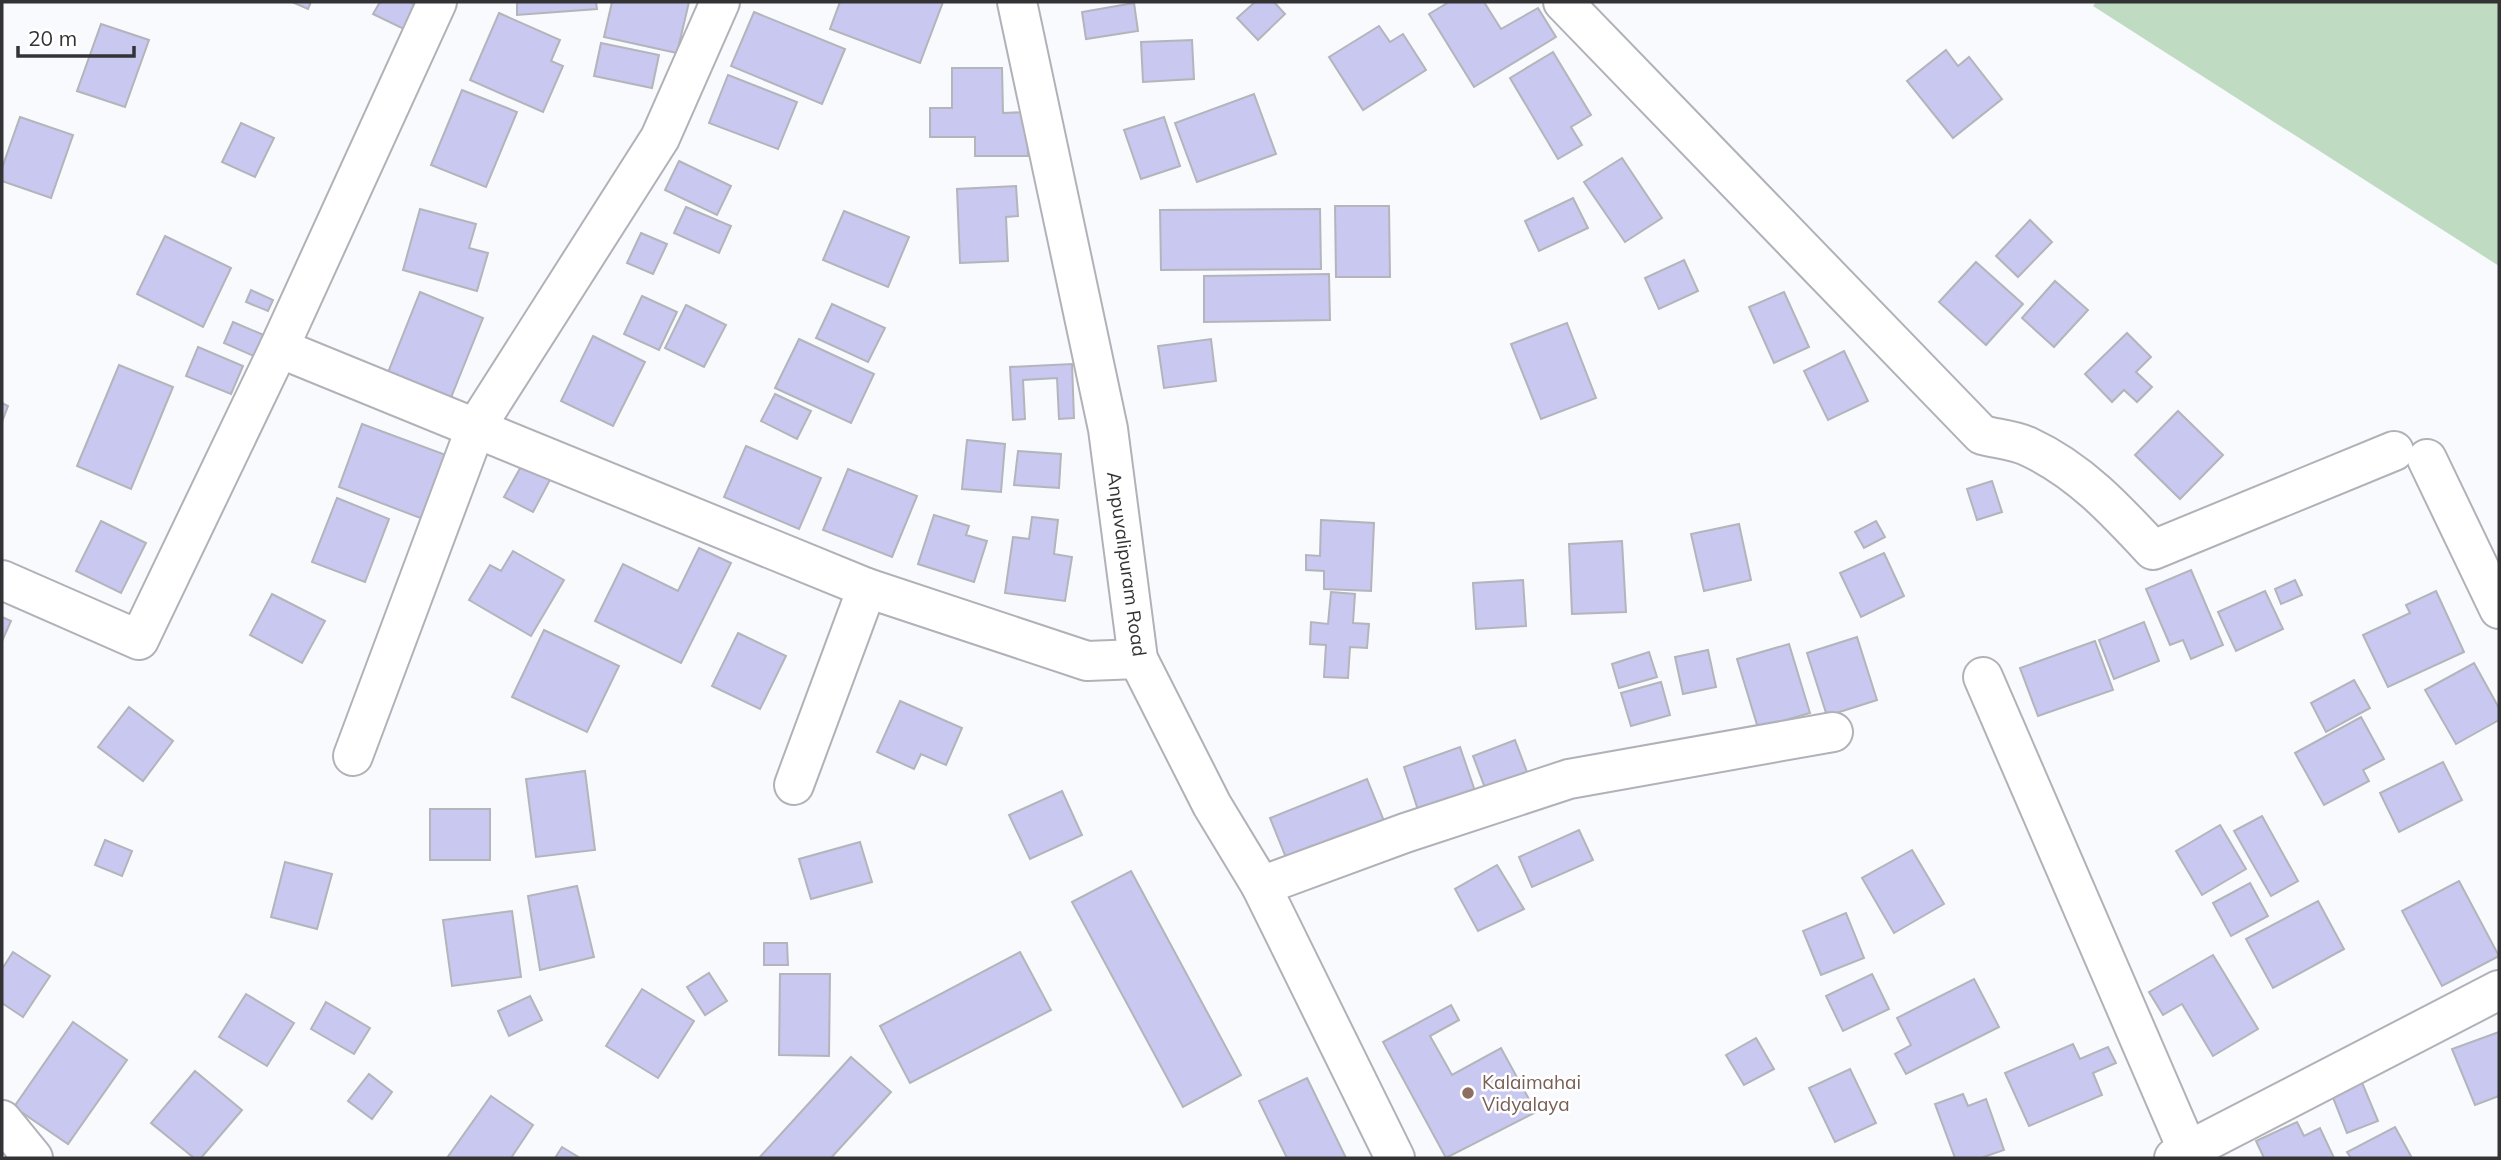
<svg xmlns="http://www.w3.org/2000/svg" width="2501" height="1160" font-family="Mulish,sans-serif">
	<rect width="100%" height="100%" fill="#f9fafe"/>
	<path fill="#bfdcc3" d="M2096,2H2499V266L2093,6Z"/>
	<g fill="#c8c8f0" stroke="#b4b4bb" stroke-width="2">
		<path d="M292,2H311L308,9Z"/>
		<path d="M380,2H410L422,8L410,32L373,14Z"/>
		<path d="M517,2H596L597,9L517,15Z"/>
		<path d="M612,2H689L677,53L604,37Z"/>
		<path d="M840,2H943L920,63L830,29Z"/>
		<path d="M1255,2H1274L1285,14L1258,40L1237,18Z"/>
		<path d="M1449,2H1484L1501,29L1538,8L1556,37L1474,87L1429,14Z"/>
		<path d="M1134,3L1138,31L1086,39L1082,12Z"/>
		<path d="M754,12L845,49L822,104L731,66Z"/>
		<path d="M499,13L560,40L551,61L563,66L543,112L470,80Z"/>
		<path d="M101,24L149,40L125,107L77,91Z"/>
		<path d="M1379,26L1390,42L1403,34L1426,70L1363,110L1329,57Z"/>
		<path d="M1192,40L1194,79L1143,82L1141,42Z"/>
		<path d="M601,43L659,55L652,88L594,76Z"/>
		<path d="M1946,50L1958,66L1969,57L2002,99L1953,138L1907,81Z"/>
		<path d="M1553,52L1591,115L1571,127L1582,145L1558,159L1510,78Z"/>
		<path d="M952,68H1002L1003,113L1027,112L1028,156H975V137H930V108H952Z"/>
		<path d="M728,75L797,102L778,149L709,123Z"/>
		<path d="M462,90L517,112L486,187L431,165Z"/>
		<path d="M1254,94L1276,154L1197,182L1175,123Z"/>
		<path d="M20,117L73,135L51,198L2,181V168Z"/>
		<path d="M1164,117L1180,166L1141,179L1124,130Z"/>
		<path d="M241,123L274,138L255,177L222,162Z"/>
		<path d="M1622,158L1662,218L1625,242L1584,182Z"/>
		<path d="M679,161L731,186L717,215L665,190Z"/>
		<path d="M1016,186L1018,216L1006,217L1008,261L960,263L957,189Z"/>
		<path d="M1573,198L1588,228L1539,251L1525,221Z"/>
		<path d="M1335,206H1389L1390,277H1336Z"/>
		<path d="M686,207L731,226L719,253L674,233Z"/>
		<path d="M420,209L476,224L469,248L488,253L477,291L403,270Z"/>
		<path d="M1320,209L1321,269L1161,270L1160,210Z"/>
		<path d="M844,211L909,237L888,287L823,260Z"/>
		<path d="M2030,220L2052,242L2018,277L1996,256Z"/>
		<path d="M641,233L667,244L653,274L627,263Z"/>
		<path d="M165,236L231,268L203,327L137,294Z"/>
		<path d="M1684,260L1698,291L1659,309L1645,278Z"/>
		<path d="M1976,262L2023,304L1986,345L1939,302Z"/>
		<path d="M1329,274L1330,320L1204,322V276Z"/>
		<path d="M2055,281L2088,310L2054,347L2022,318Z"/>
		<path d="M251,290L273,300L268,311L246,302Z"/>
		<path d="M420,292L483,318L450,400L387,375Z"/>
		<path d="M1784,292L1809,347L1774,363L1749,307Z"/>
		<path d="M642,296L677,312L659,350L624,334Z"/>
		<path d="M832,304L885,328L868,362L816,338Z"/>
		<path d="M686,305L726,325L704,367L665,348Z"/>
		<path d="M233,322L266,336L256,357L224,343Z"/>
		<path d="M1567,323L1596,398L1541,419L1511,344Z"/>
		<path d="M2127,333L2151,357L2136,372L2152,387L2137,402L2124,390L2112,402L2085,374Z"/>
		<path d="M593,336L645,362L613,426L561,401Z"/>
		<path d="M799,339L874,374L851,423L775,388Z"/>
		<path d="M1211,339L1216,381L1164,388L1158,346Z"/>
		<path d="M198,347L243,366L231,394L186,376Z"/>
		<path d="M1844,351L1868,401L1828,420L1804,371Z"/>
		<path d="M1072,364L1074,418L1059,419L1057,378L1023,380L1025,419L1013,420L1010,367Z"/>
		<path d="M119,365L173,387L131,489L77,466Z"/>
		<path d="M775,394L811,411L797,439L761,421Z"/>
		<path d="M2,403L8,406L2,422Z"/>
		<path d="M2178,411L2223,455L2180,499L2135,455Z"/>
		<path d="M362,424L446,455L423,519L339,487Z"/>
		<path d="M967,440L1005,444L1001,492L962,489Z"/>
		<path d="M746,446L821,478L799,529L724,497Z"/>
		<path d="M1018,451L1061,454L1059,488L1014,485Z"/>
		<path d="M523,463L551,478L533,512L504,497Z"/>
		<path d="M848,469L917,496L892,557L823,530Z"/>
		<path d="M1992,481L2002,512L1977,520L1967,489Z"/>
		<path d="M337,498L389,519L365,582L312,562Z"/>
		<path d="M934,515L969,526L966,535L987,541L974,582L918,564Z"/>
		<path d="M1032,517L1058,520L1054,554L1072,557L1065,601L1005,593L1013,537L1029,539Z"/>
		<path d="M1321,520L1374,523L1371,591L1324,589V571L1306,570V555L1320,556Z"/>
		<path d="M101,521L146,543L121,593L76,571Z"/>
		<path d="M1876,521L1885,537L1864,548L1855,532Z"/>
		<path d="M1739,524L1751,580L1704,591L1691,534Z"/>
		<path d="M1622,541L1626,612L1572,614L1569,544Z"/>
		<path d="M699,548L731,563L681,663L595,621L623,564L678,591Z"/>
		<path d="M513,551L564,580L531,636L469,600L490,565L501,571Z"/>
		<path d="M1884,553L1904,596L1861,617L1840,573Z"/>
		<path d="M2191,570L2223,645L2191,659L2183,640L2170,645L2146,589Z"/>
		<path d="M1523,580L1526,626L1476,629L1473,583Z"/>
		<path d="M2295,580L2302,595L2281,604L2275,589Z"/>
		<path d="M2265,591L2283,629L2236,651L2218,612Z"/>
		<path d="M2436,591L2464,652L2388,687L2363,635L2410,613L2406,605Z"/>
		<path d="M1331,592L1355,594L1353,623L1369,624L1367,648L1350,647L1348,678L1324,677L1326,645L1310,644L1311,622L1328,624Z"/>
		<path d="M272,594L325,621L302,663L250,635Z"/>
		<path d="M2,617L11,621L2,641Z"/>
		<path d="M2144,622L2159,661L2114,679L2099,640Z"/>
		<path d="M544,630L619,666L587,732L512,697Z"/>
		<path d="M738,633L786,656L760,709L712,686Z"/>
		<path d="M1857,637L1877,700L1827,716L1807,653Z"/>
		<path d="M2095,641L2113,690L2038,716L2020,668Z"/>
		<path d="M1789,644L1810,713L1758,728L1737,659Z"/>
		<path d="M1708,650L1716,687L1683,694L1675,657Z"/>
		<path d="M1649,652L1657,677L1619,688L1612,664Z"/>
		<path d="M2474,663L2499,708V720L2456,744L2425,690Z"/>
		<path d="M2354,680L2370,708L2326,732L2311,703Z"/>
		<path d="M1661,682L1670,715L1631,726L1621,693Z"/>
		<path d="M900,701L962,728L946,765L921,754L914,769L877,752Z"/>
		<path d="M129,707L173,741L143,781L98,747Z"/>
		<path d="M2361,717L2384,759L2363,770L2369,781L2324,805L2295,753Z"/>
		<path d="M1515,740L1527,772L1485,788L1473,756Z"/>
		<path d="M1460,747L1475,791L1418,810L1404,767Z"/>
		<path d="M2443,762L2462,800L2399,832L2380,793Z"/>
		<path d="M585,771L595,850L536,857L526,779Z"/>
		<path d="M1367,779L1386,826L1289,865L1270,818Z"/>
		<path d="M1062,791L1082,835L1030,859L1009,815Z"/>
		<rect x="430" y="809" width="60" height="51"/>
		<path d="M2262,816L2298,881L2271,896L2234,831Z"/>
		<path d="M2220,825L2246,869L2202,895L2176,851Z"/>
		<path d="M1579,830L1593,860L1532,887L1519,857Z"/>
		<path d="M105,840L132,851L122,876L95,865Z"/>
		<path d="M860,842L872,882L811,899L799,859Z"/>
		<path d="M1912,850L1944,904L1894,933L1862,878Z"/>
		<path d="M285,862L332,874L317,929L271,917Z"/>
		<path d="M1497,865L1524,909L1478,931L1455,889Z"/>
		<path d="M1131,871L1241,1075L1183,1107L1072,902Z"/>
		<path d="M2459,881L2499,956L2442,986L2402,911Z"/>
		<path d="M2250,883L2268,916L2231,936L2213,903Z"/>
		<path d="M577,886L594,957L540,970L528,896Z"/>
		<path d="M2318,901L2344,949L2273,988L2246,939Z"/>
		<path d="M512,911L521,977L452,986L443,920Z"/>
		<path d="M1846,913L1864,958L1821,975L1803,931Z"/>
		<path d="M764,943H787L788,965H764Z"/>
		<path d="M13,952L50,976L23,1017L2,1003V969Z"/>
		<path d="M1020,952L1051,1010L910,1083L880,1026Z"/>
		<path d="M2213,955L2258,1029L2213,1056L2182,1004L2163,1015L2149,992Z"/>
		<path d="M709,973L727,1001L705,1015L687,987Z"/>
		<path d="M780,974H830L829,1056L779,1055Z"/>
		<path d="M1872,974L1889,1009L1843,1031L1826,996Z"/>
		<path d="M1974,979L1999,1027L1906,1074L1895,1054L1911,1045L1897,1018Z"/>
		<path d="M642,989L694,1021L658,1078L606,1046Z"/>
		<path d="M246,994L294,1023L267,1066L219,1037Z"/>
		<path d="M530,996L542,1020L509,1036L498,1011Z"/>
		<path d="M326,1002L370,1028L354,1054L311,1029Z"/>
		<path d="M1451,1005L1459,1020L1430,1036L1452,1075L1501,1048L1536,1112L1446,1158L1383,1042Z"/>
		<path d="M73,1022L127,1060L68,1144L14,1107Z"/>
		<path d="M2499,1032V1096L2475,1105L2452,1049Z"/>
		<path d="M1756,1038L1774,1069L1744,1085L1726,1055Z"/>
		<path d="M2073,1044L2080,1059L2108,1047L2116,1063L2093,1073L2102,1095L2029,1126L2005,1073Z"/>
		<path d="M851,1057L891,1092L831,1158H759Z"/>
		<path d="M1850,1069L1876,1123L1835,1142L1809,1088Z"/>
		<path d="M195,1071L242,1110L201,1158H194L151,1123Z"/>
		<path d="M2358,1073L2378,1121L2347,1133L2328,1085Z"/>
		<path d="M369,1074L392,1092L372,1119L348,1101Z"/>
		<path d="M1307,1078L1346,1158H1287L1259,1101Z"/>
		<path d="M1963,1094L1968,1106L1986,1099L2004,1150L1981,1158H1955L1935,1104Z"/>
		<path d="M491,1096L533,1125L511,1158H447Z"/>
		<path d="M2297,1122L2304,1136L2320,1128L2334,1158H2264L2256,1141Z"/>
		<path d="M2395,1127L2412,1158H2351L2347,1152Z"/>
		<path d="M562,1147L580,1158H555Z"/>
	</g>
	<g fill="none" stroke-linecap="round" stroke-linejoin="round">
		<g stroke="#b1b1b8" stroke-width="42">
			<g id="minor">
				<path d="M1017,2L1108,429L1138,659L1212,805L1261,886L1395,1158"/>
				<path d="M1563,2L1982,435C1997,439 2015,440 2029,447C2079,470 2116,510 2153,550L2394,451"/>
				<path d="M279,348L867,588L1087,661L1138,659"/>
				<path d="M2427,459L2499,609"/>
				<path d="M2,580L139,640L279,348L437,2"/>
				<path d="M1983,677L2191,1158"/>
				<path d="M353,756L476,427L660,138L720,2"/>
				<path d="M794,785L867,588"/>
				<path d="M1261,886L1405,833L1569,779L1833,732"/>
				<path d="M2,1120L33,1158"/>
				<path d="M2174,1158L2499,990"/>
			</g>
		</g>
		<use href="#minor" stroke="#fff" stroke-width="38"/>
	</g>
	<circle fill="#8d6e63" stroke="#fff" stroke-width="2.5" cx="1468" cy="1093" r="7"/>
	<g text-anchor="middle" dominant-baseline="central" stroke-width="5" stroke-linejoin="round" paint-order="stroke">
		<g font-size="19" fill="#333336" stroke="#fff">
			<text transform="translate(1127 564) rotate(82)">Anpuvalipuram Road</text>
		</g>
		<g font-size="19" fill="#785e54" stroke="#fff" text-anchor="start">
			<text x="1482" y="1082">Kalaimahai<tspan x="1482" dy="22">Vidyalaya</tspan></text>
		</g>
	</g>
	<rect width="2501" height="1160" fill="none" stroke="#333336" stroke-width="7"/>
	<path d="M18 46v10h116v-10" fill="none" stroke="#333336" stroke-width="3.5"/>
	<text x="28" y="46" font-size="21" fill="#333336" stroke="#ffffff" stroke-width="5" paint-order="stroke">20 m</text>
</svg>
